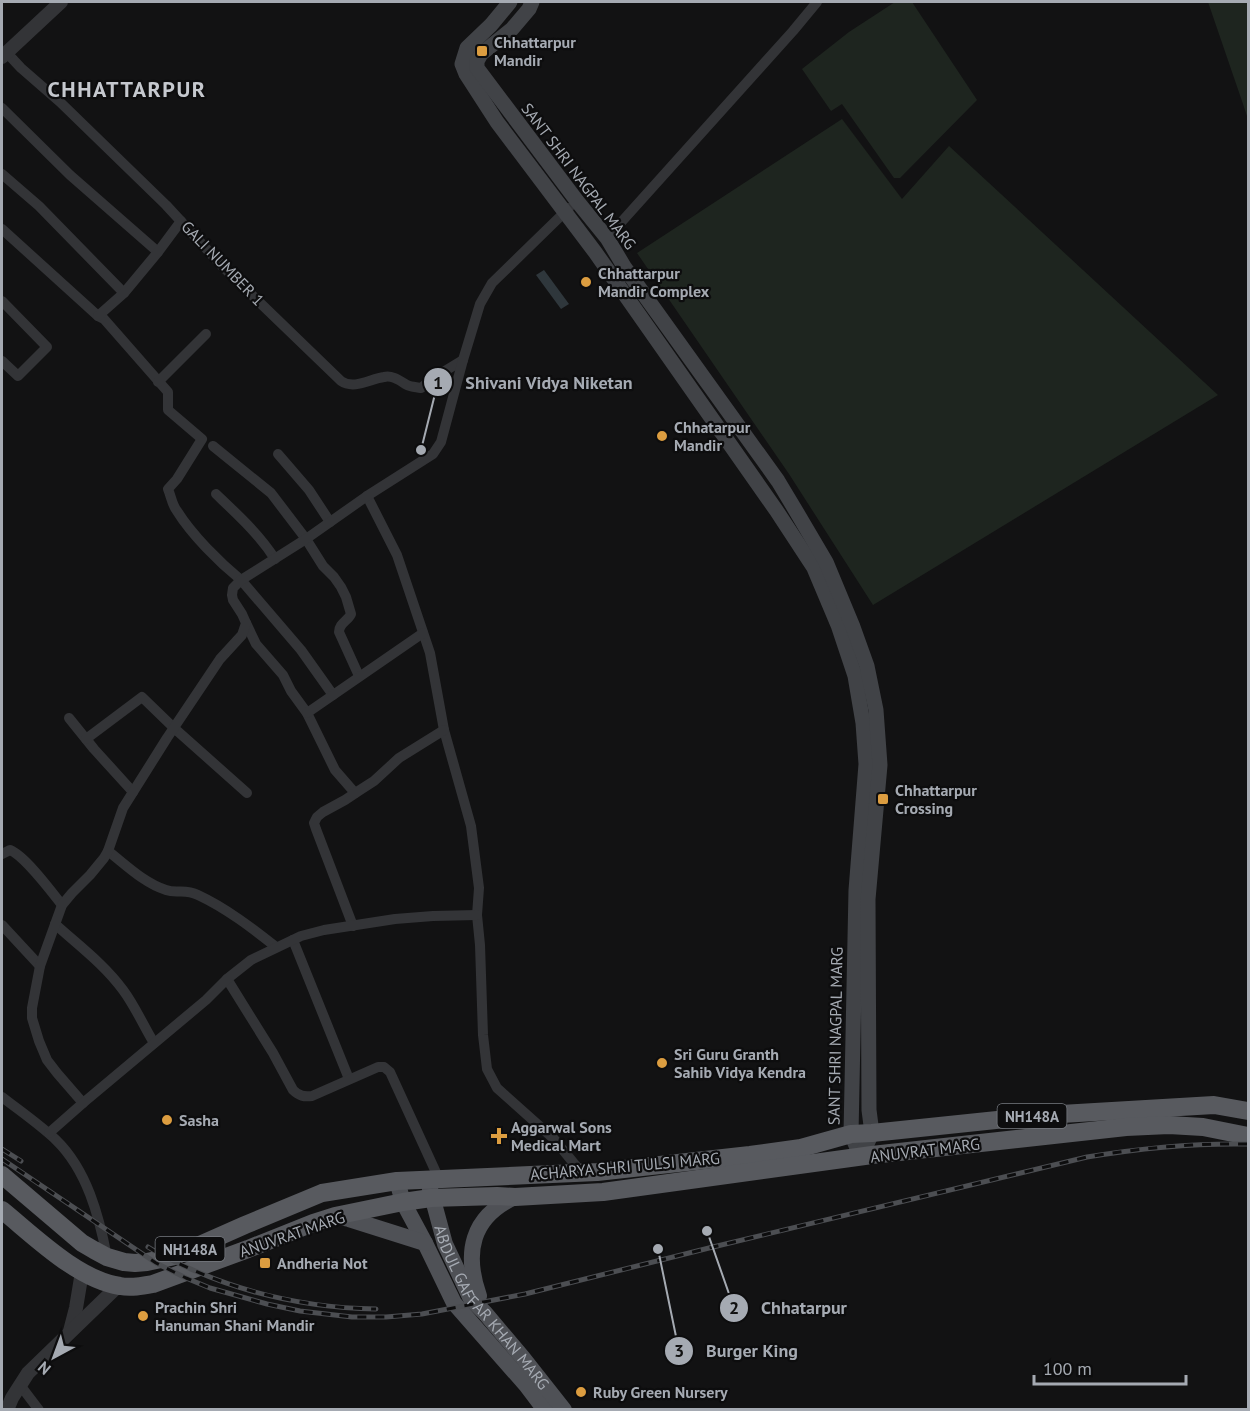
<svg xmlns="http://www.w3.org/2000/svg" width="1250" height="1411" font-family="'PT Sans',sans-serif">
	<rect width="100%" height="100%" fill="#121213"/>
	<g fill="#1e251f">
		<path d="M895,2H912L977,100L900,178H894L842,104L831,111L802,69L849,32Z"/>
		<path d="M1208,2H1248V119L1243,104Z"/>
		<path d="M842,119L902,199L949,146L1218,395L873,605L789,474L637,253Z"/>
	</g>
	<path fill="#2f373c" d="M544,270L569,304L561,309L536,275Z"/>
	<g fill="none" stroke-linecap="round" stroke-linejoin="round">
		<g stroke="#333437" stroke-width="10">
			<path d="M7,53L21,68L60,102L166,205L224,268L341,381C354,390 370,379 384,377C393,375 400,381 407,385C411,387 416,387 421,388L435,377L463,360"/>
			<path d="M2,108L70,175L158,252"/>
			<path d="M2,174L39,206L124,293"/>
			<path d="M2,229L98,316L104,319L168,392V410L202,439L177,479L168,489C171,496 172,505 177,511C192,535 219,562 241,580L301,650L333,695"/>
			<path d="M607,238L793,31L817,2"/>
			<path d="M2,301L47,347L18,376L2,361"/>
			<path d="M98,316L124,293L158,252L181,221"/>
			<path d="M158,382L206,334"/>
			<path d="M213,446L271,493L306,539L323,566L334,577L341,587L346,597L351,614C348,621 339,623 339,632L359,676"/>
			<path d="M278,454L309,490L330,522"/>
			<path d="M216,494C238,515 259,534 275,559"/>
			<path d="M367,496L397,555L430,653L444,730L471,826L479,888L477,915L480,945L483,1035L487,1069L497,1088L554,1139L581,1172"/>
			<path d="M246,623L256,644L283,675L291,691L307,713L335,770L355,793"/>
			<path d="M307,713L423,633"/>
			<path d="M69,718L94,749L133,792"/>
			<path d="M86,739L142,697L174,728L247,793"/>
			<path d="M108,851C126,865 144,883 166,890C177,894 184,888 198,895C226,908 252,928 276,947"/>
			<path d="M2,854L10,850C25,856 51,891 62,905"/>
			<path d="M55,924C78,945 104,964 123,990C135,1006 143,1025 154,1043"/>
			<path d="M2,925L40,966"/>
			<path d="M353,926L316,829L314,823L317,817L323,812L345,800L360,790L374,781L399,758L444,730"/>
			<path d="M293,940L349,1079"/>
			<path d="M227,979L273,1053L293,1090C299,1096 304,1097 312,1096L378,1067H384L390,1072L439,1179"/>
			<path d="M2,1097C20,1111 39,1124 56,1140C87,1170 99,1216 107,1257"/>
			<path d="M83,1103L57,1073L47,1060L39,1041L32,1018V1008L40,966L62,905L72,893L90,875L104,858L108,851L123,808L167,738L220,659L242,635L246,623L242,614L233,600L232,595L233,588L241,580L306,539L367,496L433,454L441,442L463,360L480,304L492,283L569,208"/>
			<path d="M49,1133L83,1103L206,1000L227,979L251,960L301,936L324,930L395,919L433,916L477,915"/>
			<path d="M20,1385L39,1410"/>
		</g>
		<g stroke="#333437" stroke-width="14">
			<path d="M2,57L61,2"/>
			<path d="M70,1331L76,1308L82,1272"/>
			<path d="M7,1410L12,1398L28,1373L118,1286"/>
		</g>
		<g stroke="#414347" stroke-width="15">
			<path d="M510,2L491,25L467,48L462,64L466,74L497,122L595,252L776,510L814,568L838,625L855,676L863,723L866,764L856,890L851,1134L861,1157"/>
			<path d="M532,2L529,9L512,29L481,54L477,61V68L577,201L607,238L625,268L778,481L793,506L826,562L853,627L867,666L876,710L880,765L868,899L869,1110L872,1133L861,1157"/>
		</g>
		<g stroke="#4f5156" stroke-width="16">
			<path d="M397,1181L403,1202L425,1243L454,1303L526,1385L545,1410"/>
			<path id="s1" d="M429,1185L445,1244L471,1299L485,1313L523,1358L564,1410"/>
			<path d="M335,1216L349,1219L425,1243"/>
			<path d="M479,1296C464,1253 471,1217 515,1197"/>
		</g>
		<g stroke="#585a5f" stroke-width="18">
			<path d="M2,1175L82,1243L94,1250L107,1257L124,1262L135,1263L147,1262L175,1256L245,1225L322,1193L397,1181L597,1172L750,1155L801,1148L851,1134L872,1133L1044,1115L1214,1105L1248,1111"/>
			<path d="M2,1210C34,1236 78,1280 120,1286C131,1288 142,1286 153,1284L248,1249L313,1223L335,1216L403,1202L431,1198L497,1196L515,1197L603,1192L872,1155L1126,1127L1169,1125L1203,1127L1248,1136"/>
		</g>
		<g stroke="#4c4e52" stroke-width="5">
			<g id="rail">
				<path d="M2,1149L21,1161"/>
				<path d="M2,1159L156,1263L186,1278L210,1288L267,1304L300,1311L352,1317H386L422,1314L525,1294L713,1247L1087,1157C1141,1148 1194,1143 1248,1144"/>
				<path d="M148,1247C162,1256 177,1263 193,1270C250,1295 314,1308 376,1309"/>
			</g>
		</g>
		<use href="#rail" stroke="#0d0d0e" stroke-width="3" stroke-dasharray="9" stroke-linecap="butt"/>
	</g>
	<g fill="#dc9d40" stroke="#0d0d0e" stroke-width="2">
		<rect x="476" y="45" width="12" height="12" rx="3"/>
		<circle cx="586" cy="282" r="6"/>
		<circle cx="662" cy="436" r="6"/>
		<rect x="877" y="793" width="12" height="12" rx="3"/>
		<circle cx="662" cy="1063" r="6"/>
		<circle cx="167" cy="1120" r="6"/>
		<path d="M496 1127h6v6h6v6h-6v6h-6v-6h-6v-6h6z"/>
		<rect x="259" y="1257" width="12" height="12" rx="3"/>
		<circle cx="143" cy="1316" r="6"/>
		<circle cx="581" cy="1392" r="6"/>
	</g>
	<g text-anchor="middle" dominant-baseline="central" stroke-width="4.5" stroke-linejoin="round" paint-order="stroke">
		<g fill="#0d0d0e" stroke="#777b81" stroke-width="1.5">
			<rect x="997.5" y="1104" width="69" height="24" rx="4.5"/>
			<rect x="155.5" y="1237" width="69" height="24" rx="4.5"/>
		</g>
		<g font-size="15" font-weight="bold" fill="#a5aab2">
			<text x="1032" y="1116">NH148A</text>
			<text x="190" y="1249">NH148A</text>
		</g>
		<g font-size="16" font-weight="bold" fill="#a5aab2" stroke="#0d0d0e" text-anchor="start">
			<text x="494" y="42">Chhattarpur<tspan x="494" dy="18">Mandir</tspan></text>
			<text x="598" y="273">Chhattarpur<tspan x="598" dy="18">Mandir Complex</tspan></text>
			<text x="674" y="427">Chhatarpur<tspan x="674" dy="18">Mandir</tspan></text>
			<text x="895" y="790">Chhattarpur<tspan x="895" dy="18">Crossing</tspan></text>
			<text x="674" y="1054">Sri Guru Granth<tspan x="674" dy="18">Sahib Vidya Kendra</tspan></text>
			<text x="179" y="1120">Sasha</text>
			<text x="511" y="1127">Aggarwal Sons<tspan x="511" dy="18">Medical Mart</tspan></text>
			<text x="277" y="1263">Andheria Not</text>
			<text x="155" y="1307">Prachin Shri<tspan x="155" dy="18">Hanuman Shani Mandir</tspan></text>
			<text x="593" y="1392">Ruby Green Nursery</text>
		</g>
		<g font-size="16" fill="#a5aab2" stroke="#0d0d0e">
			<text transform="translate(579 176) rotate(53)">SANT SHRI NAGPAL MARG</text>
			<text transform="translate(223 263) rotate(46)">GALI NUMBER 1</text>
			<text transform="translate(835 1036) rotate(-89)">SANT SHRI NAGPAL MARG</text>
			<text transform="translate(925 1150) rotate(-7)">ANUVRAT MARG</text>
			<text transform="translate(625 1166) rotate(-5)">ACHARYA SHRI TULSI MARG</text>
			<text transform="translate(292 1234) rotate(-19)">ANUVRAT MARG</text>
			<text stroke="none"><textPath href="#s1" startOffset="140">ABDUL GAFFAR KHAN MARG</textPath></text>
		</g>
		<g font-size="22" font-weight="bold" letter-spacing="1.5" fill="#c5c8ce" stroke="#0d0d0e">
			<text x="127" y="89">CHHATTARPUR</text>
		</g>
	</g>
	<path fill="none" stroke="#a5aab2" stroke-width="2" d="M421 450L438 382M707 1231L734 1308M658 1249L679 1351"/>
	<g fill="#a5aab2" stroke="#0d0d0e" stroke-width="2">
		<circle cx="421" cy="450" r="6"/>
		<circle cx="707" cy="1231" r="6"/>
		<circle cx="658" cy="1249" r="6"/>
		<circle cx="438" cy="382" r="15"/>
		<circle cx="734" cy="1308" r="15"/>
		<circle cx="679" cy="1351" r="15"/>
	</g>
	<g font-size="18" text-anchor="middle" font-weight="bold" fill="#111">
		<text x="438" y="389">1</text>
		<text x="734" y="1314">2</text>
		<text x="679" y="1357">3</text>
	</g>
	<g font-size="18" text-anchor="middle" font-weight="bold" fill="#a5aab2" stroke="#0d0d0e" stroke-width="4.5" stroke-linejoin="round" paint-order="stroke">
		<text x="549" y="389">Shivani Vidya Niketan</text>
		<text x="804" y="1314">Chhatarpur</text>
		<text x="752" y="1357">Burger King</text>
	</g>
	<rect width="1250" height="1411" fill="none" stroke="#a5aab2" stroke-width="6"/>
	<g transform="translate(54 1357) rotate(221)" stroke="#0d0d0e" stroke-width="4.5" paint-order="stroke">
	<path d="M0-4.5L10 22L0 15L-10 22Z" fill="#a5aab2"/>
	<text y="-9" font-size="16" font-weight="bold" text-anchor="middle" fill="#a5aab2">N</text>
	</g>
	<path d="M1034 1375v9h152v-9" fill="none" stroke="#a5aab2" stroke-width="3"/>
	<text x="1043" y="1375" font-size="18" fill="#a5aab2" stroke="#0d0d0e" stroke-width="4.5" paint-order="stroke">100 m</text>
</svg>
